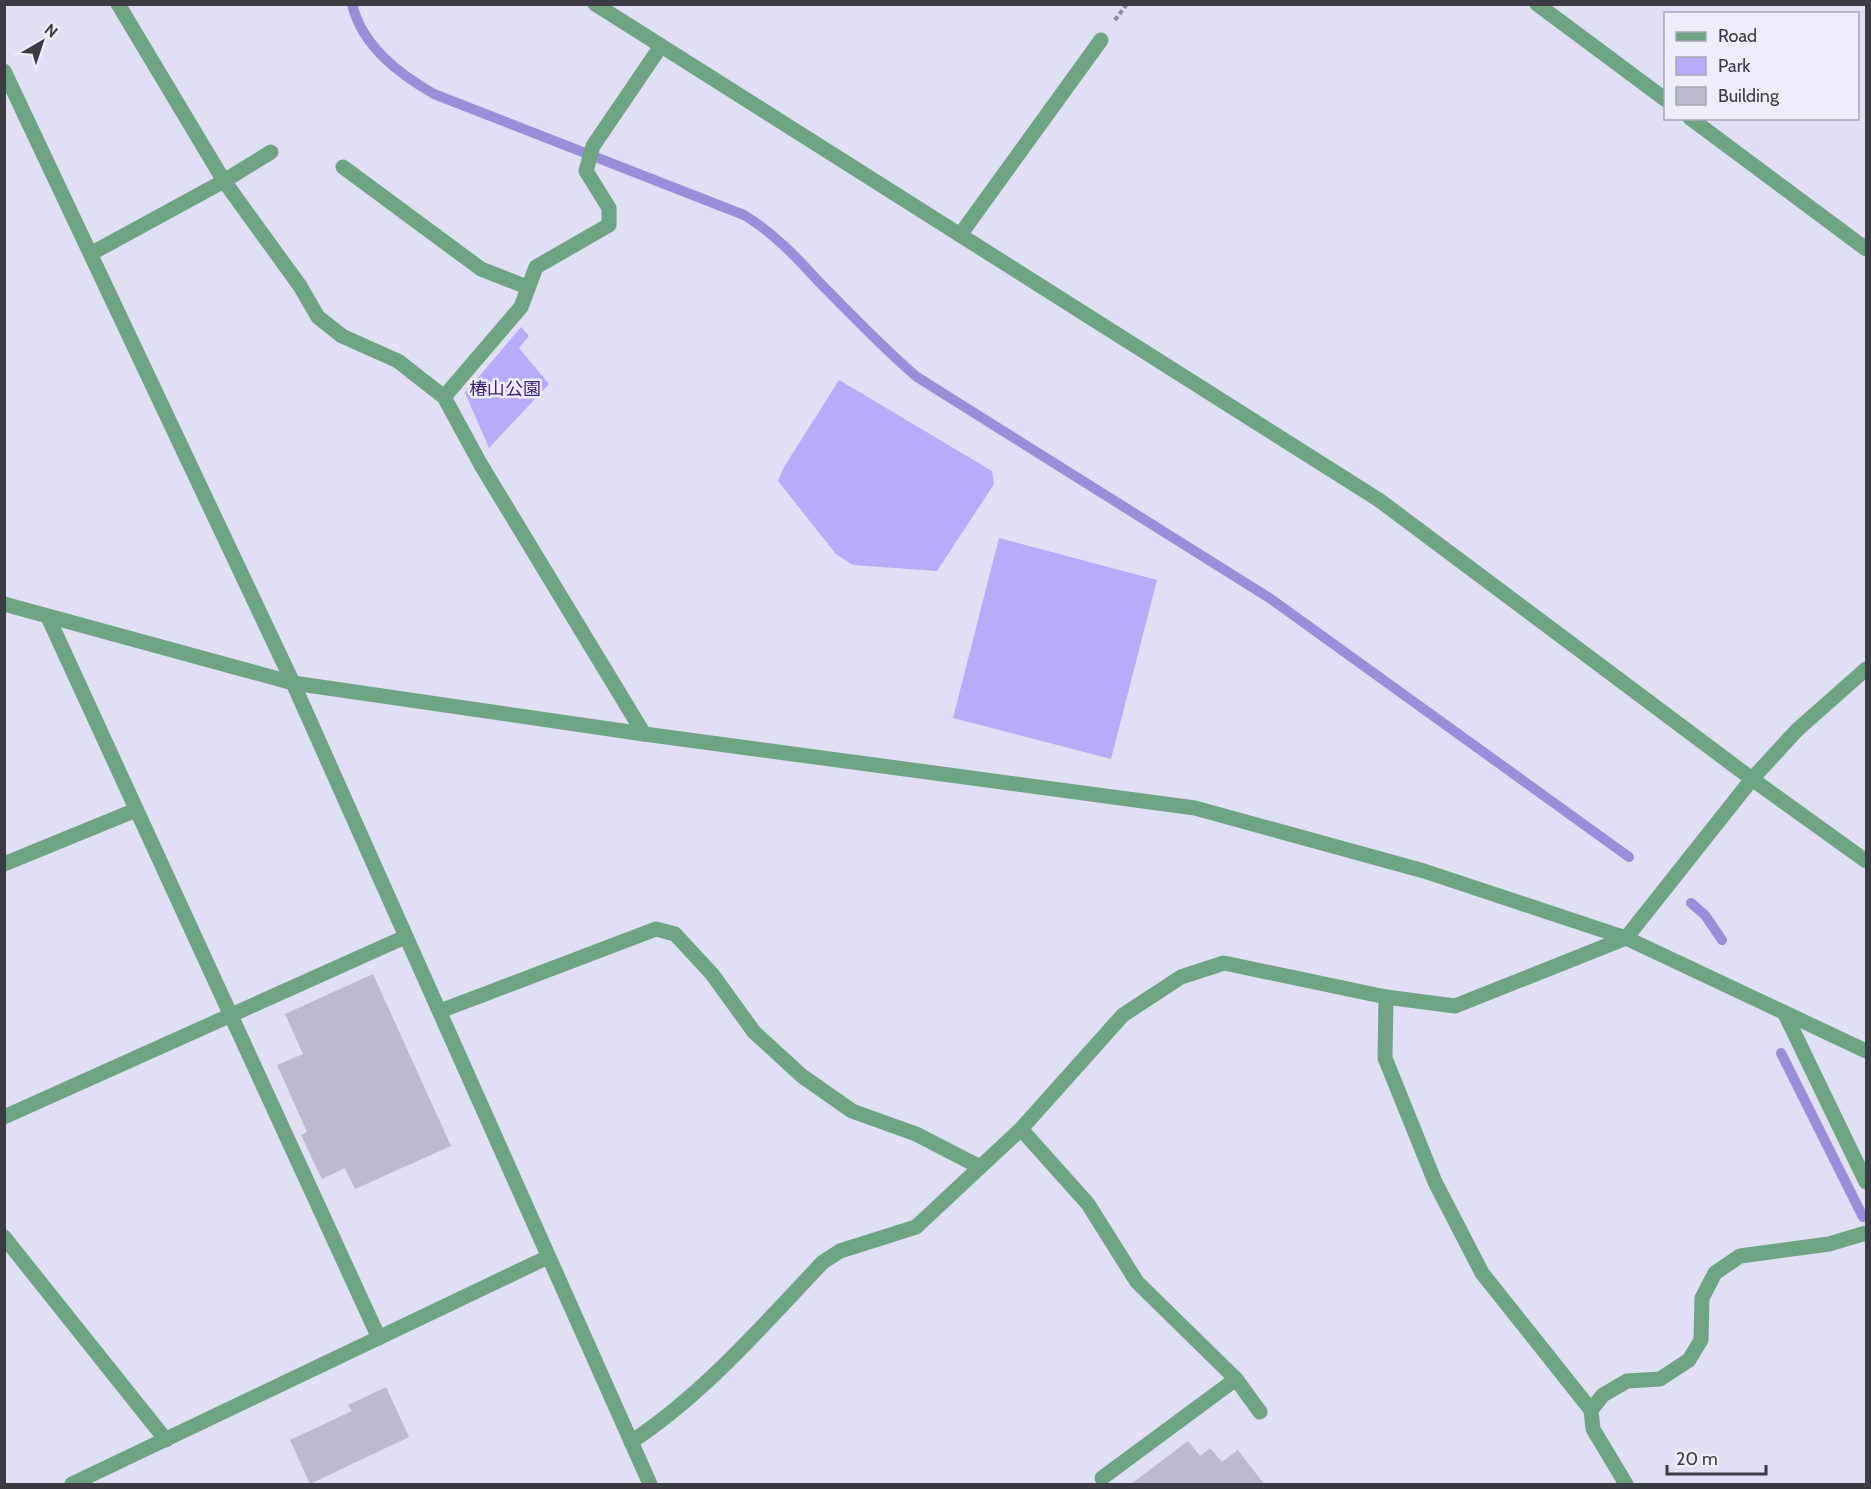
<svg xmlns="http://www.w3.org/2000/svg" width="1871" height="1489" font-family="Cabin,'Noto Sans JP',sans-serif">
	<rect width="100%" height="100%" fill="#e1dff5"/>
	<g fill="#b7abfb">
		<path d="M521,327L529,336L519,348L549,384L489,448L465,393Z"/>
		<path d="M839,380L992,471L994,484L937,571L853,565L836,554L778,481L784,467Z"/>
		<path d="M999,538L1157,580L1111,759L953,718Z"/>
	</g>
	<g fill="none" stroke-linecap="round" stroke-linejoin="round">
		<g stroke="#9a8ddc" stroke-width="10">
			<path d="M352,4C362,46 399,74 434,94L744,215C774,233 797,258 820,283C852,315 883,348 917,377L1271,599L1629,857"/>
			<path d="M1691,903L1705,915L1722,940"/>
			<path d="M1781,1053L1863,1217"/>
		</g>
	</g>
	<g fill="#bcbad0">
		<path d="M373,974L451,1146L355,1189L345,1168L322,1179L301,1135L307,1132L277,1065L303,1054L285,1014Z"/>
		<path d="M386,1387L409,1437L310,1484L290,1440L352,1411L348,1405Z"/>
		<path d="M1188,1441L1200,1456L1210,1448L1222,1462L1238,1450L1264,1484H1131Z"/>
	</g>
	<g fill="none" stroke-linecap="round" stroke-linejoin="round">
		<path stroke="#8b8a98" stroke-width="4" stroke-dasharray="4.5 3" stroke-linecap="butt" d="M1115,20L1127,4"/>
		<g stroke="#6da582" stroke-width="15">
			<path d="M118,4L224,181L300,286L318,317L342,336L398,361L444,397L481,465L644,734"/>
			<path d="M595,4L1379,500L1752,779L1866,861"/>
			<path d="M1537,4L1666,100"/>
			<path d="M4,71L293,683L650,1484"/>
			<path d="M1690,118L1866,249"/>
			<path d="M343,167L481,269L527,287"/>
			<path d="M960,235L1101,40"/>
			<path d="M92,253L224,181L271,152"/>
			<path d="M444,397L521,307L536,267L609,225V208L586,171L593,146L661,46"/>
			<path d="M4,604L293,683L644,734L1195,808L1424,871L1626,938L1866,1051"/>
			<path d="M48,617L379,1338"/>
			<path d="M4,864L136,810"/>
			<path d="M1386,997L1385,1058L1435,1182L1482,1273L1591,1410"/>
			<path d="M440,1011L656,929L675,934L712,974L754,1032L802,1076L852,1111L916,1134L980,1167"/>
			<path d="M1785,1014L1866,1182"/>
			<path d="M4,1117L405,937"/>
			<path d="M1021,1129L1088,1204L1137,1282L1236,1379L1260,1412"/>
			<path d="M4,1237L166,1440"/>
			<path d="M631,1442C704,1394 763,1325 823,1262L840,1251L916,1227L1021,1129L1123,1015L1181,977L1224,963L1386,997L1455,1006L1626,938L1752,779L1797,730L1866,669"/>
			<path d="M1102,1478L1236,1379"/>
			<path d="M72,1484L548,1257"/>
			<path d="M1626,1484L1593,1429L1591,1410L1603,1395L1627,1381L1660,1379L1689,1360L1701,1340L1702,1298L1715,1273L1740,1256L1829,1244L1866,1233"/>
		</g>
	</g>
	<g text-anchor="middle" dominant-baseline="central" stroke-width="5" stroke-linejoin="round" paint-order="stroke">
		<g font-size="18" fill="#3c207c" stroke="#eeedff">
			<text x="505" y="389">椿山公園</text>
		</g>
	</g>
	<rect width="1871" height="1489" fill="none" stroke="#3c3b43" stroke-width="12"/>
	<rect x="1664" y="12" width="195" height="108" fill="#eeedff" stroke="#a7a6b4" stroke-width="1.5"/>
	<rect x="1676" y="32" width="30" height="9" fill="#6da582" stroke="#a7a6b4" stroke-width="1.5"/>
	<text x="1718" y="42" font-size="18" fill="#3c3b43">Road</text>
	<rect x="1676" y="57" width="30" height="18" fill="#b7abfb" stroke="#a7a6b4" stroke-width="1.5"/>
	<text x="1718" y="72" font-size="18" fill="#3c3b43">Park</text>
	<rect x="1676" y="87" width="30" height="18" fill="#bcbad0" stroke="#a7a6b4" stroke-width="1.5"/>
	<text x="1718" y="102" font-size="18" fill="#3c3b43">Building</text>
	<g transform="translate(42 42) rotate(39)" stroke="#eeedff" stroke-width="4.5" paint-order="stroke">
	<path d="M0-4.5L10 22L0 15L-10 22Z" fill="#3c3b43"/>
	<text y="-9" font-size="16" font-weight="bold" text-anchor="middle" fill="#3c3b43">N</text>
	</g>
	<path d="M1667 1465v9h99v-9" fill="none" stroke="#3c3b43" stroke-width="3"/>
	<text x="1676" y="1465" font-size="18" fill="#3c3b43" stroke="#eeedff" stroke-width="4.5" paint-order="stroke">20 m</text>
</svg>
